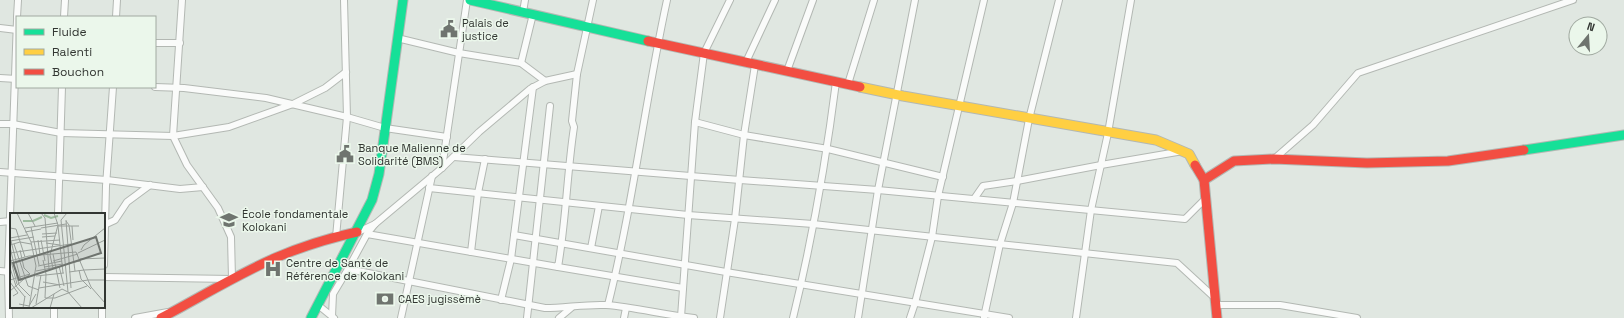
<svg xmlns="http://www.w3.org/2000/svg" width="1624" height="318" font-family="'Space Grotesk',sans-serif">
	<rect width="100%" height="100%" fill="#e0e7e1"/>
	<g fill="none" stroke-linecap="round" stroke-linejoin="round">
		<g stroke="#b3b8b3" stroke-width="8">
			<g id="street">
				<path d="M523,12L525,0"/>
				<path d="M17,17L18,0"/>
				<path d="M64,17L65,0"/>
				<path d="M116,17L117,0"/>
				<path d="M0,28L17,30"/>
				<path d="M397,38L459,53L521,63L545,81"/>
				<path d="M155,43H180"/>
				<path d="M746,62L775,0"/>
				<path d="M521,63L533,14"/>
				<path d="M787,71L813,0"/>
				<path d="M0,78L17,79"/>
				<path d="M848,84L874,0"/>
				<path d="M155,87L184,88L266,98L347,117L385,128L447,137"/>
				<path d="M695,122L744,135L828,149L943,177"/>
				<path d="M0,124H13L61,133L173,136L229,127L293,104L325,88L346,72"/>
				<path d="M454,157L740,180L878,190L1185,219L1206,198"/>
				<path d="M1274,159L1313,125L1358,73L1573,0"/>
				<path d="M442,168L467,0"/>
				<path d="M0,172L107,180L180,189L203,187"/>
				<path d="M429,188L688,215L813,224L1177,263L1215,298"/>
				<path d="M974,199L983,186L1017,181L1101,165L1183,151"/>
				<path d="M58,214L62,87"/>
				<path d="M0,222L11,221"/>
				<path d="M375,224L367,234L558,267C566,221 567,173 574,127L572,121L577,74L593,0"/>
				<path d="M104,225L115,220L127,202L150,185"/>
				<path d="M358,232L375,224L442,168L479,132L530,89L545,81L577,74"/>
				<path d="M367,234L348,269L545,308C565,308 585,304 606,305C635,307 664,315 694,318"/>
				<path d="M514,235L726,272L1009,318"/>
				<path d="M336,237L347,117L344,0"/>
				<path d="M591,248L599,206"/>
				<path d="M471,252L478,193L485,159"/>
				<path d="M104,265L106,186L113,87"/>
				<path d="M558,267L683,288"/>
				<path d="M0,271L11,272"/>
				<path d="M104,277L232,279L231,237L218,208L187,165L173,136L182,0"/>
				<path d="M501,300L511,259L533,87"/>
				<path d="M318,305L334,318"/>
				<path d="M608,305C633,205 645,101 667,0"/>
				<path d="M1215,305H1280L1357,318"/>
				<path d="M332,316L333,294L348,269"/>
				<path d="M681,317L695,122L704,53L730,0"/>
				<path d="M984,317L1000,244L1013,203L1029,119L1059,0"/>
				<path d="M9,318L8,272L17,20"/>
				<path d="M54,318V307"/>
				<path d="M102,318V307"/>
				<path d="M135,318L168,312"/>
				<path d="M401,318L432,176"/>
				<path d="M527,318L550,106"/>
				<path d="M559,318L571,308"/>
				<path d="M624,318L626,308"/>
				<path d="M720,318L735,219L744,135L755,65"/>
				<path d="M793,318C812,240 826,161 836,82"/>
				<path d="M858,318L878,190L915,0"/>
				<path d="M910,318L915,303L932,237L938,196L984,0"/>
				<path d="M1076,318L1091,210L1108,133L1131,0"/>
			</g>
		</g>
		<g stroke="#b3b8b3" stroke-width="11">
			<g id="fast">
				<path d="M470,0L648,41"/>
				<path d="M1524,150L1624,135"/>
				<path d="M311,318L372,200L379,174L403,0"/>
			</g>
		</g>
		<g stroke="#b3b8b3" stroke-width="11">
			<path id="slow" d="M860,87L903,96L1156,140L1189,154L1195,165"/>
		</g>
		<g stroke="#b3b8b3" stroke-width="11">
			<g id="jam">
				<path d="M648,41L860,87"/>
				<path d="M1195,165L1204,180L1217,318"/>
				<path d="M1204,180L1234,161L1274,159L1367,163L1448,161L1524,150"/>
				<path d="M161,318C199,298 236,275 275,258C301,247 329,238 357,232"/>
			</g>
		</g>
		<use href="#street" stroke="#fafbfa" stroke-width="6"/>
		<use href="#fast" stroke="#16e098" stroke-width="9"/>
		<use href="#slow" stroke="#ffcf43" stroke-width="9"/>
		<use href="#jam" stroke="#f24e42" stroke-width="9"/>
	</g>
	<defs>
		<g id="civic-bare" transform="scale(1.38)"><path d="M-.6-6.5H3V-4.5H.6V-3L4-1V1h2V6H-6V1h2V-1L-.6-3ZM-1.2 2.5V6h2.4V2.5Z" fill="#6f746f" stroke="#ebf7eb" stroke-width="2.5" paint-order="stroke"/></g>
		<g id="school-bare" transform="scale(1.38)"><path d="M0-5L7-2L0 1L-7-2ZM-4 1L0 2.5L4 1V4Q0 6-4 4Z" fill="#6f746f" stroke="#ebf7eb" stroke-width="2.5" paint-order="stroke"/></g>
		<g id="hospital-bare" transform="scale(1.38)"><path d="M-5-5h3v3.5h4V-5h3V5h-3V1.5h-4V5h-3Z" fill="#6f746f" stroke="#ebf7eb" stroke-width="2.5" paint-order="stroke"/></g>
		<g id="bank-bare" transform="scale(1.38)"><path d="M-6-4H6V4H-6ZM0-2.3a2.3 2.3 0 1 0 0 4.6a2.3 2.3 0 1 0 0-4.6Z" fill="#6f746f" stroke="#ebf7eb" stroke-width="2.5" paint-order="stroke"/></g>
	</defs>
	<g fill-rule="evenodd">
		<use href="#civic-bare" x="449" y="29"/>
		<use href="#civic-bare" x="345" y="154"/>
		<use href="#school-bare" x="229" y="220"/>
		<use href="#hospital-bare" x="273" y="269"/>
		<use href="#bank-bare" x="385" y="299"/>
	</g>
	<g text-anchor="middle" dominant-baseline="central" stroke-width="3" stroke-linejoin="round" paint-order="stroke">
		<g font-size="11" fill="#323632" stroke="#ebf7eb" text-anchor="start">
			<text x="462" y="23">Palais de<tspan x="462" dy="13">justice</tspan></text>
			<text x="358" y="148">Banque Malienne de<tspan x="358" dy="13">Solidarité (BMS)</tspan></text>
			<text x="242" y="214">École fondamentale<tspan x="242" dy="13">Kolokani</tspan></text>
			<text x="286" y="263">Centre de Santé de<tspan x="286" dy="13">Référence de Kolokani</tspan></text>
			<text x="398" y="299">CAES jugissèmè</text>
		</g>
	</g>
	<g transform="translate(10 213)">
		<rect width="95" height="95" fill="#e0e7e1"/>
		<path fill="none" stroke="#9cbb9e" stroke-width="2" d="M34,2L41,5L48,3M13,8H23L32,4"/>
		<path fill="none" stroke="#9aa09b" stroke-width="1" d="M7,0L21,29L26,53L19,95M18,0L25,13M31,0L35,5L39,56M56,7L61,75M56,8L59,12L65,58M62,13L63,27M21,14L29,52M0,15L6,16L15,44M15,15L48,10M31,15L56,11M15,19L31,16M32,21L47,20M32,24L45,23M0,25L17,22M28,27L30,42M31,27L35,48M0,28L24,24M1,28L11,68M21,29L50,27M36,30L50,32M4,31L18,73L29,77M0,32L10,29L21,31M0,34L9,72L20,83M71,37L74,32L95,15M0,40L61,31M68,40L95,27M43,41L50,75M0,44L7,71M70,46L95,45M33,47L36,61L35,85H45L77,73M0,48L19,43L66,39L81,74L95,90M43,48L68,41M58,50L71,48M28,53L52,48M49,53L54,73M34,54L53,51M0,55L6,73L15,84M43,55L40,42L48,12L44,0M69,57L71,66L81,76M74,57L95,56M26,58L52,53M59,59L74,57M53,60L48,13H69M26,63L54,60M0,67L20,61L14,55L10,37M78,67H95M0,69L8,80L3,83M33,69L50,72M29,75L78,67M52,76L58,79L51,7L57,0M0,78L20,61M58,79L72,95M9,91L19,93L26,81M26,91L31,62M13,95L15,83M21,95L52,76M40,95L44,81"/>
		<path fill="#6f746f" fill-opacity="0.15" stroke="#6f746f" stroke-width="2" d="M86,24L91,40L9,67L3,50Z"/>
		<rect width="95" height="95" fill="none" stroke="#323632" stroke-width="2"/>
	</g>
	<rect x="16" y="16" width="140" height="72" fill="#ebf7eb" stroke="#a1aaa1"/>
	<rect x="24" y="29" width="20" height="6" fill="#16e098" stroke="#a1aaa1"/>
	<text x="52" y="36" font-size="12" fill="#323632">Fluide</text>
	<rect x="24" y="49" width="20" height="6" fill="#ffcf43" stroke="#a1aaa1"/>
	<text x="52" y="56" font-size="12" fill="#323632">Ralenti</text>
	<rect x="24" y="69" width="20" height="6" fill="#f24e42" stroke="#a1aaa1"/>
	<text x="52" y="76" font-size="12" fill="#323632">Bouchon</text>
	<g transform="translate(1588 36) rotate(18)"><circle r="19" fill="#ebf7eb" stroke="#a1aaa1"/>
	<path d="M0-3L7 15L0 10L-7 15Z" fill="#6f746f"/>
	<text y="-6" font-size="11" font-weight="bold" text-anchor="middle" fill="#323632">N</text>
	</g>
</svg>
